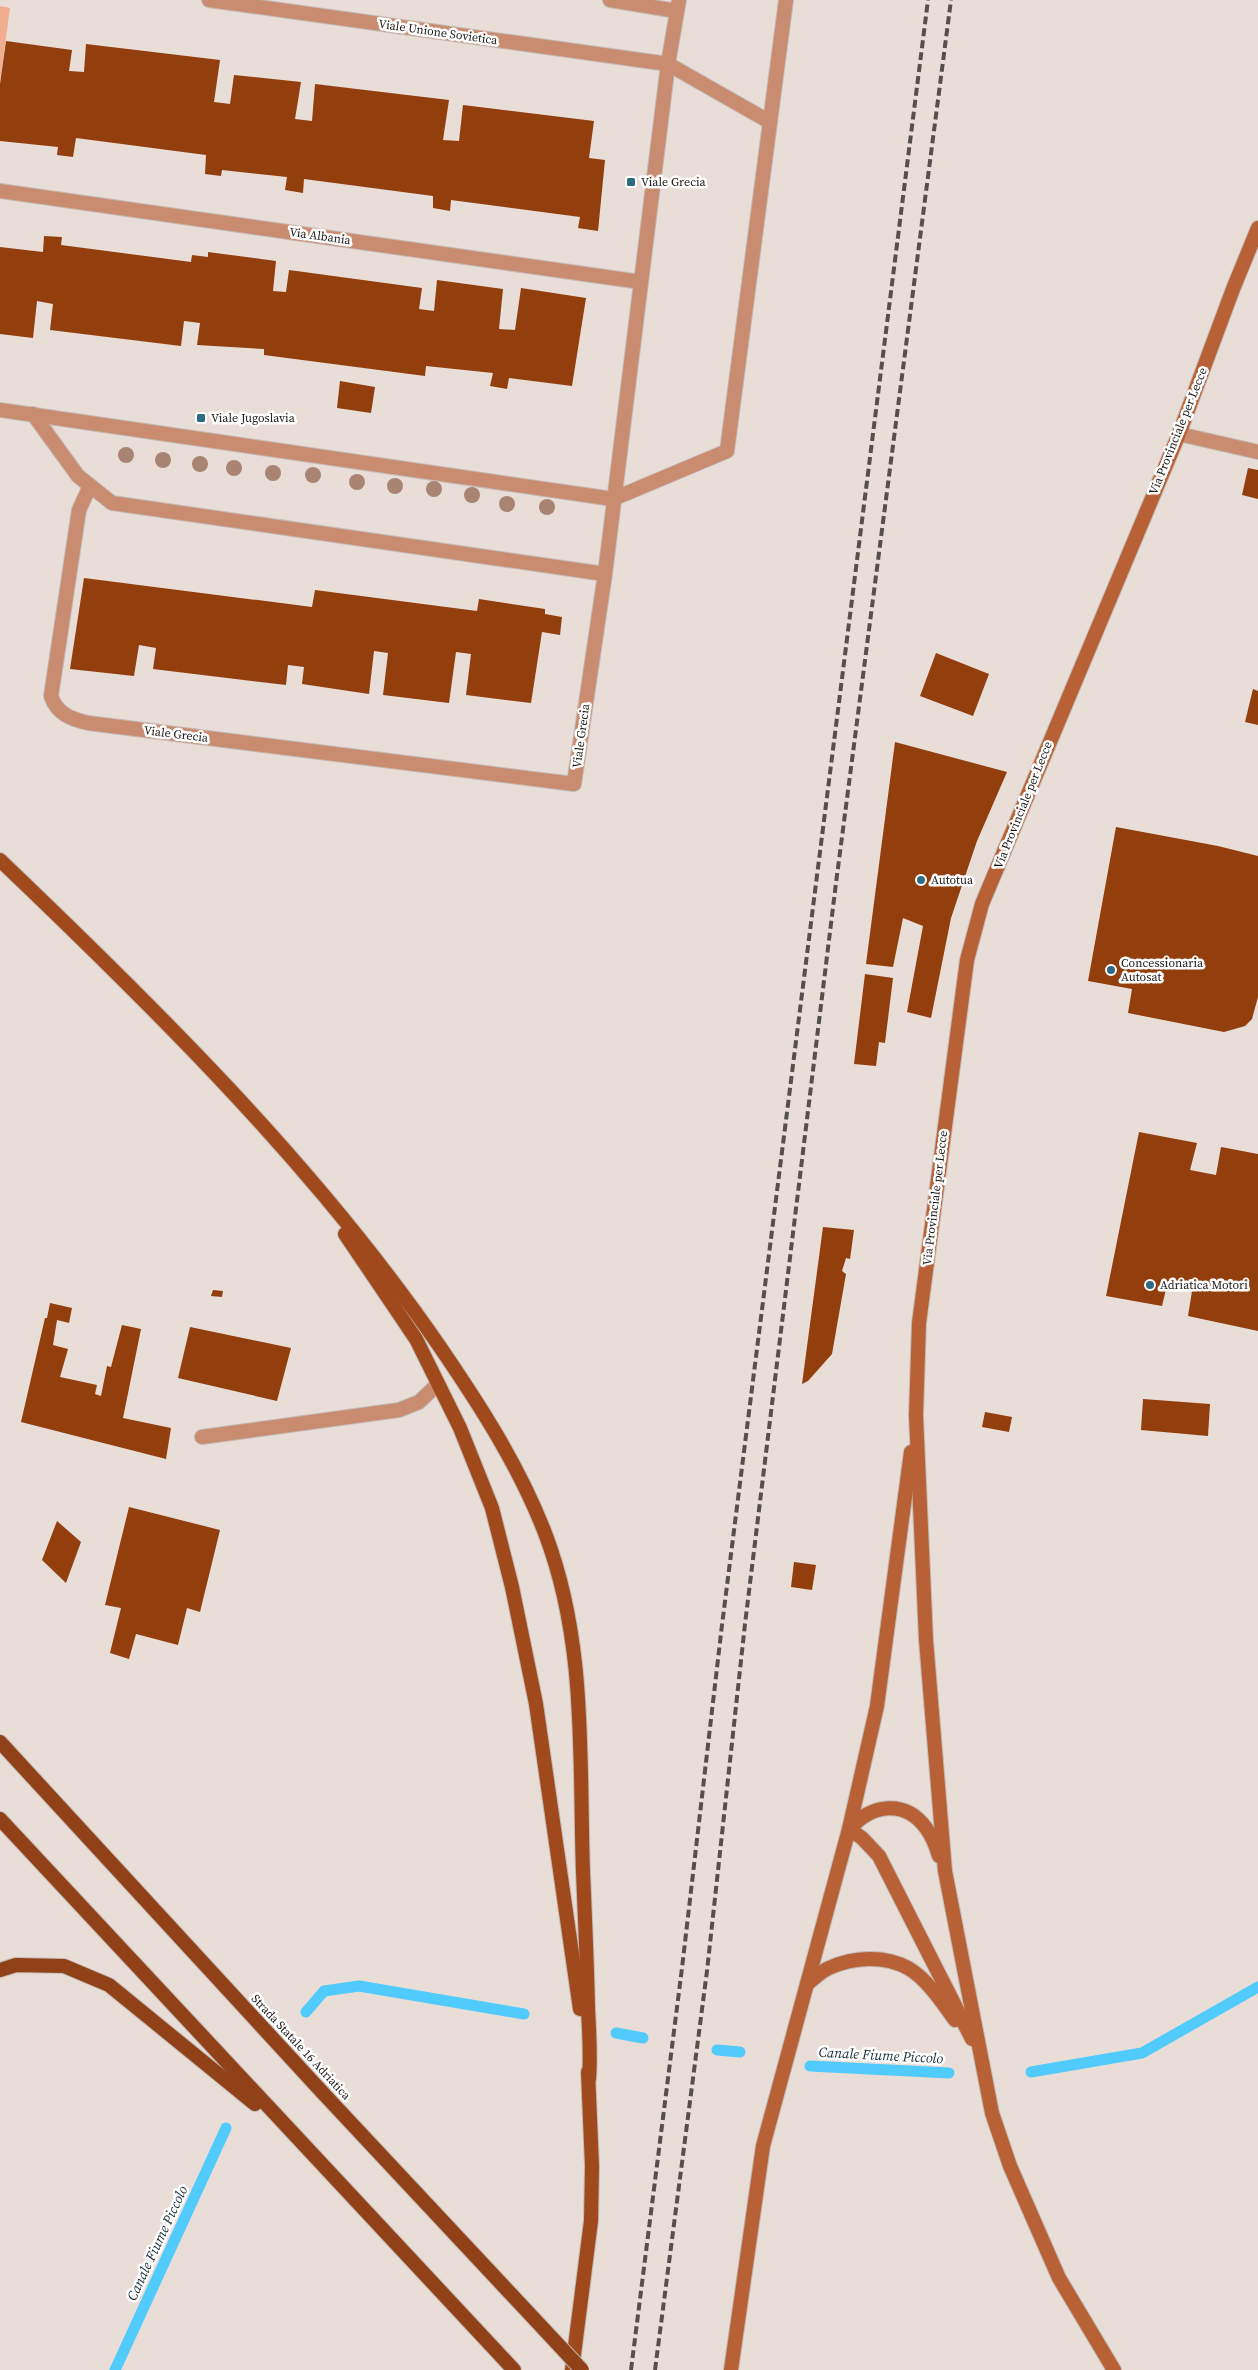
<svg xmlns="http://www.w3.org/2000/svg" width="1258" height="2370" font-family="'Source Serif 4',serif">
	<rect width="100%" height="100%" fill="#e9ddd8"/>
	<path fill="#f1ad8f" d="M0,6L10,8L0,81Z"/>
	<g fill="none" stroke-linecap="round" stroke-linejoin="round">
		<g stroke="#51cbfc" stroke-width="11">
			<path d="M306,2012L324,1991L359,1986L524,2014"/>
			<path d="M616,2033L643,2038"/>
			<path d="M717,2050L740,2052"/>
			<path d="M810,2066L949,2073"/>
			<path d="M1031,2072L1142,2053L1258,1987"/>
			<path d="M115,2370L226,2128"/>
		</g>
	</g>
	<g fill="#923e0d">
		<path d="M6,41L72,50L69,71L84,72L86,44L220,60L214,102L230,104L234,75L301,82L295,119L312,121L315,84L449,100L443,140L459,141L463,105L594,121L589,158L605,160L598,231L578,228L580,217L451,200L450,211L433,208V196L304,179L303,193L285,190L287,177L222,170L221,176L205,174L206,155L76,138L73,157L57,155L58,147L0,141V84Z"/>
		<path d="M44,236L62,237L61,245L191,262L192,255L208,257V252L276,261L273,291L286,292L289,270L422,288L419,309L434,311L437,280L503,289L499,329L515,330L521,288L586,298L572,386L509,378L507,389L490,386L493,373L426,366L425,376L264,355V349L197,345L200,323L184,321L181,346L50,330L53,304L37,301L33,338L0,334V247L43,252Z"/>
		<path d="M340,381L375,387L371,413L337,408Z"/>
		<path d="M1248,468L1258,470V499L1242,495Z"/>
		<path d="M84,578L312,607L315,590L477,611L479,599L545,609V614L562,617L560,635L542,632L531,703L466,695L471,654L456,652L449,703L383,695L388,653L374,651L369,694L302,684L304,667L288,665L286,685L153,669L156,648L139,645L134,676L70,669Z"/>
		<path d="M936,653L989,674L973,716L920,696Z"/>
		<path d="M1253,689L1258,691V725L1245,722Z"/>
		<path d="M895,742L1007,772L977,841L951,918L931,1018L907,1012L923,926L903,918L893,967L866,964Z"/>
		<path d="M1116,827L1218,846L1258,856V997L1252,1019L1245,1026L1224,1032L1128,1013L1132,989L1088,981Z"/>
		<path d="M865,974L893,978L885,1043L879,1042L876,1066L854,1064Z"/>
		<path d="M1139,1132L1197,1143L1190,1170L1216,1175L1221,1147L1258,1154V1331L1188,1316L1193,1285L1168,1281L1162,1306L1106,1296Z"/>
		<path d="M823,1227L854,1230L850,1259L846,1258L842,1271L846,1274L832,1354L808,1381L802,1384Z"/>
		<path d="M213,1290L223,1291L222,1297L211,1296Z"/>
		<path d="M50,1303L72,1308L69,1323L57,1320L53,1345L68,1349L60,1377L97,1385L95,1394L101,1396L107,1366L111,1367L122,1325L141,1329L123,1418L171,1428L166,1459L21,1422L45,1318H47Z"/>
		<path d="M190,1327L291,1348L277,1401L178,1378Z"/>
		<path d="M1143,1399L1210,1404L1208,1436L1141,1430Z"/>
		<path d="M985,1412L1012,1417L1009,1432L982,1427Z"/>
		<path d="M129,1507L220,1530L200,1612L187,1608L178,1645L136,1634L129,1659L110,1653L121,1608L105,1605Z"/>
		<path d="M57,1521L81,1542L66,1583L42,1560Z"/>
		<path d="M794,1562L816,1565L812,1590L791,1587Z"/>
	</g>
	<g fill="none" stroke-linecap="round" stroke-linejoin="round">
		<g stroke="#c4bab5" stroke-width="16">
			<g id="service">
				<path d="M668,64L770,122"/>
				<path d="M613,499L727,451L786,0"/>
				<path d="M202,1437L399,1410L419,1402L438,1384"/>
			</g>
		</g>
		<g stroke="#c4bab5" stroke-width="16">
			<g id="minor">
				<path d="M209,0L668,64"/>
				<path d="M610,0L677,11"/>
				<path d="M0,191L641,282"/>
				<path d="M0,410L613,499"/>
				<path d="M33,414L78,476L112,503L605,574"/>
				<path d="M1179,434L1258,452"/>
				<path d="M90,486L79,510L51,696C57,714 71,719 88,723L574,784L605,574L668,64L679,0"/>
			</g>
		</g>
		<g stroke="#c4bab5" stroke-width="16">
			<g id="secondary">
				<path d="M849,1829L862,1838L879,1856L972,2039"/>
				<path d="M850,1829C871,1804 905,1799 926,1828C932,1836 936,1846 939,1856"/>
				<path d="M807,1984C814,1979 821,1971 829,1968C853,1957 884,1955 908,1968C927,1979 942,2002 955,2020"/>
				<path d="M731,2370L763,2146L849,1829L877,1706L911,1452"/>
				<path d="M1114,2370L1059,2278L1010,2166L992,2113L945,1871L926,1640L916,1415L919,1323L967,960L982,904L1179,434L1233,289L1258,228"/>
			</g>
		</g>
		<g stroke="#c4bab5" stroke-width="16">
			<g id="primary">
				<path d="M0,860C157,1010 317,1168 440,1347C481,1407 519,1466 545,1533C587,1643 579,1757 583,1872C585,1917 587,1963 588,2008C589,2031 591,2056 589,2079"/>
				<path d="M345,1234L416,1339L460,1428L492,1508L512,1587L536,1704L580,2009"/>
				<path d="M572,2370L591,2221L592,2166L588,2072"/>
			</g>
		</g>
		<g stroke="#c4bab5" stroke-width="16">
			<g id="trunk">
				<path d="M0,1742L322,2092"/>
				<path d="M0,1819L514,2370"/>
				<path d="M0,1970L16,1965L64,1966L109,1985L255,2104"/>
			</g>
		</g>
		<use href="#service" stroke="#c98c71" stroke-width="14"/>
		<use href="#minor" stroke="#c98c71" stroke-width="14"/>
		<use href="#secondary" stroke="#b96136" stroke-width="14"/>
		<use href="#primary" stroke="#9f491c" stroke-width="14"/>
		<use href="#trunk" stroke="#904117" stroke-width="14"/>
		<g stroke="#554f4d" stroke-width="4" stroke-dasharray="8 4" stroke-linecap="butt">
			<path d="M631,2370L682,1968L722,1625L928,0"/>
			<path d="M655,2370L707,1971L745,1624L836,883L951,0"/>
		</g>
		<g stroke="#c4bab5" stroke-width="16" stroke-linecap="butt">
			<path id="trunk-bridge" d="M322,2092L582,2370"/>
		</g>
		<use href="#trunk-bridge" stroke="#904117" stroke-width="14"/>
	</g>
	<g fill="#aa8472">
		<circle cx="126" cy="455" r="8"/>
		<circle cx="163" cy="460" r="8"/>
		<circle cx="200" cy="464" r="8"/>
		<circle cx="234" cy="468" r="8"/>
		<circle cx="273" cy="473" r="8"/>
		<circle cx="313" cy="475" r="8"/>
		<circle cx="357" cy="482" r="8"/>
		<circle cx="395" cy="486" r="8"/>
		<circle cx="434" cy="489" r="8"/>
		<circle cx="472" cy="495" r="8"/>
		<circle cx="507" cy="504" r="8"/>
		<circle cx="547" cy="507" r="8"/>
	</g>
	<g fill="#2f6a82" stroke="#fff" stroke-width="2">
		<rect x="626" y="177" width="10" height="10" rx="2.5"/>
		<rect x="196" y="413" width="10" height="10" rx="2.5"/>
		<circle cx="921" cy="880" r="5"/>
		<circle cx="1111" cy="970" r="5"/>
		<circle cx="1150" cy="1285" r="5"/>
	</g>
	<g text-anchor="middle" dominant-baseline="central" stroke-width="5" stroke-linejoin="round" paint-order="stroke">
		<g font-size="12" fill="#1c1817" stroke="#fff">
			<text transform="translate(438 32) rotate(8)">Viale Unione Sovietica</text>
			<text transform="translate(320 236) rotate(8)">Via Albania</text>
			<text transform="translate(1178 431) rotate(-68)">Via Provinciale per Lecce</text>
			<text transform="translate(176 734) rotate(7)">Viale Grecia</text>
			<text transform="translate(581 736) rotate(-82)">Viale Grecia</text>
			<text transform="translate(1023 805) rotate(-68)">Via Provinciale per Lecce</text>
			<text transform="translate(935 1198) rotate(-83)">Via Provinciale per Lecce</text>
			<text transform="translate(301 2047) rotate(47)">Strada Statale 16 Adriatica</text>
		</g>
		<g font-size="12" fill="#1c1817" stroke="#fff" text-anchor="start">
			<text x="641" y="182">Viale Grecia</text>
			<text x="211" y="418">Viale Jugoslavia</text>
			<text x="931" y="880">Autotua</text>
			<text x="1121" y="963">Concessionaria<tspan x="1121" dy="14">Autosat</tspan></text>
			<text x="1160" y="1285">Adriatica Motori</text>
		</g>
		<g font-size="14" font-style="italic" fill="#192e37" stroke="#fff">
			<text transform="translate(881 2055) rotate(3)">Canale Fiume Piccolo</text>
			<text transform="translate(157 2243) rotate(-65)">Canale Fiume Piccolo</text>
		</g>
	</g>
</svg>
